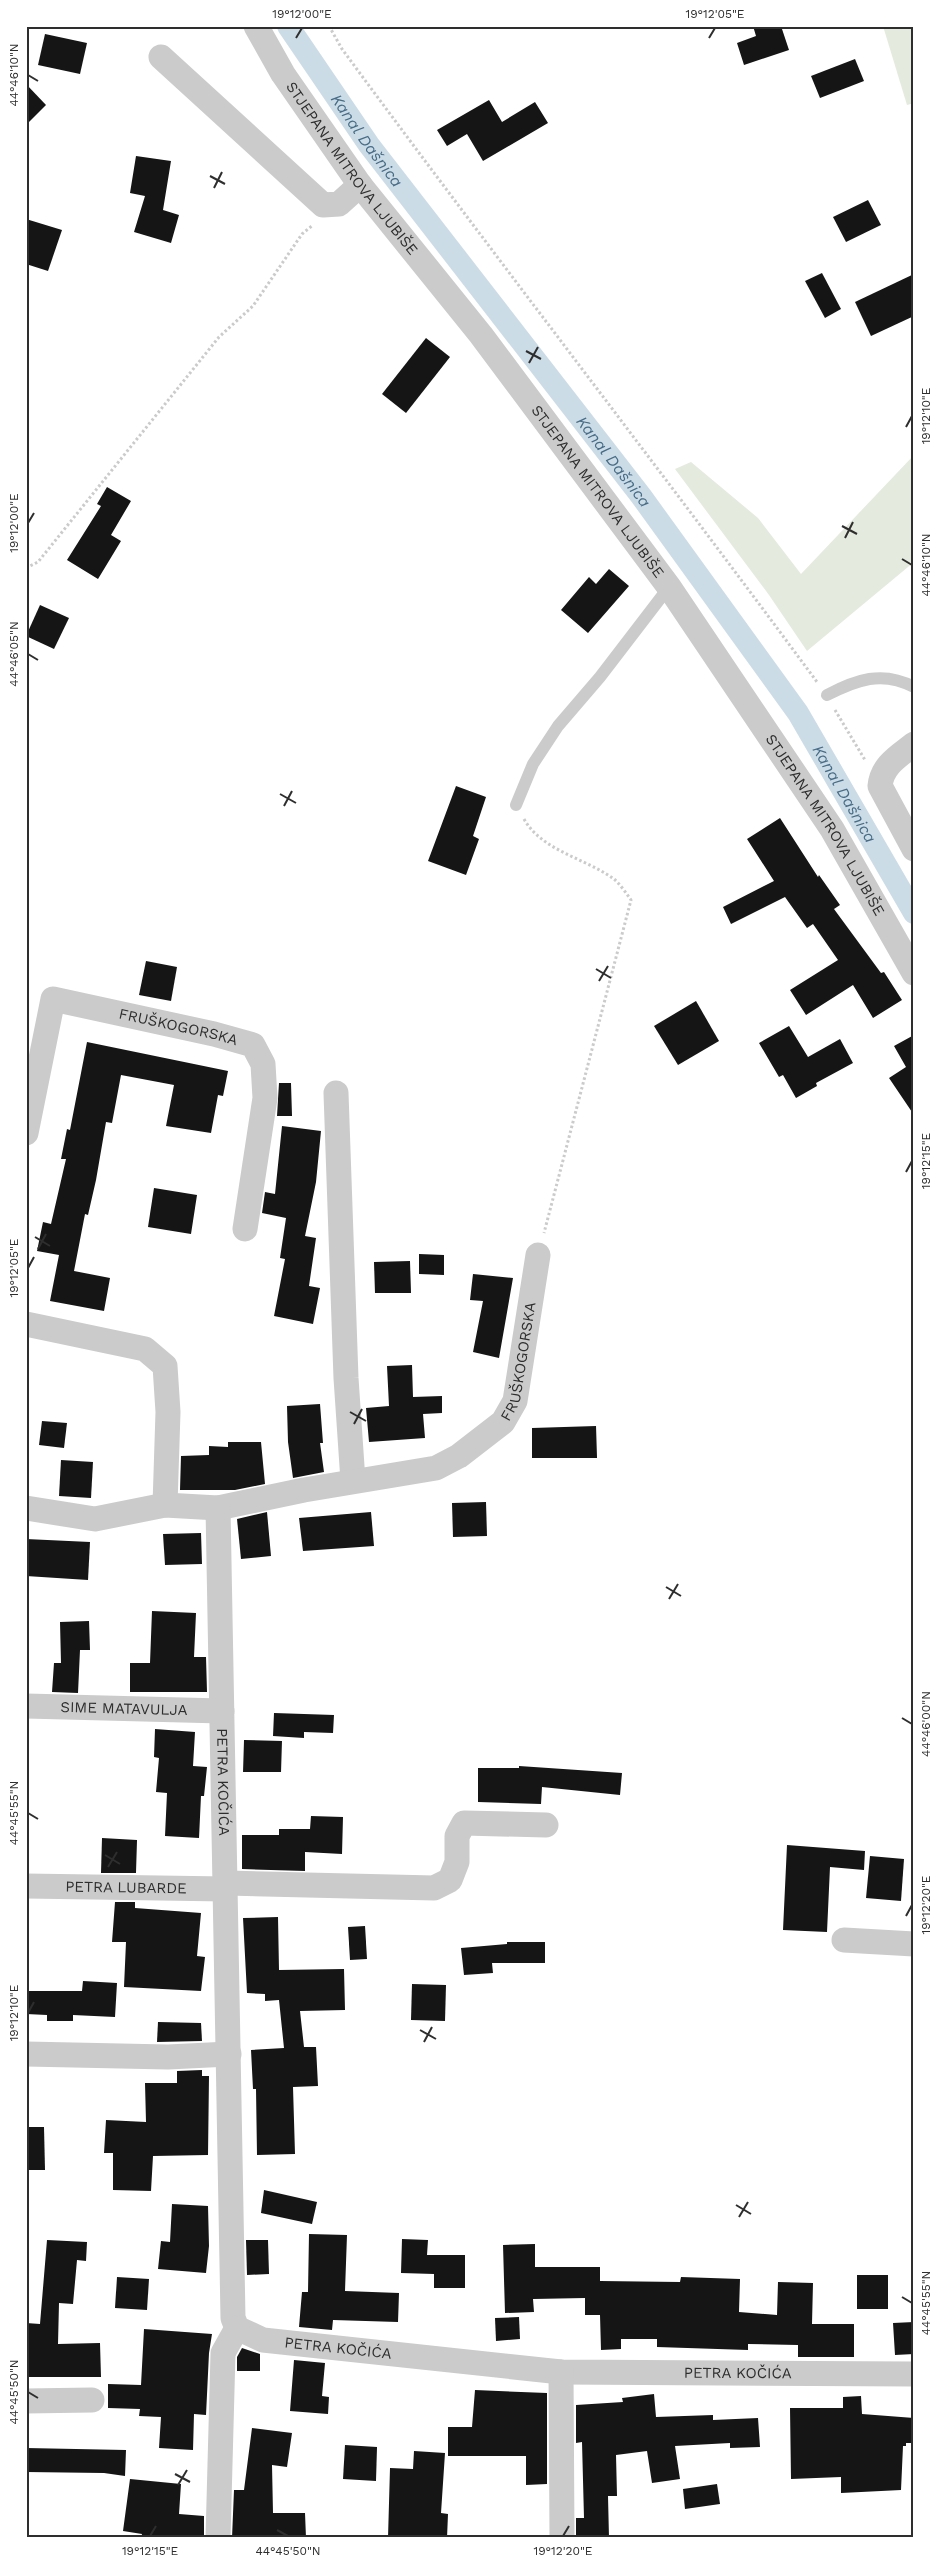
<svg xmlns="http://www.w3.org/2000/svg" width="940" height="2564" font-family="'Work Sans',sans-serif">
	<rect width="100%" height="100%" fill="#fff"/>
	<g fill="#e4eade">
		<path d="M883,26H914V103L907,105Z"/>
		<path d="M914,455V562L807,651L769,595L675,469L691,462L758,518L801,574Z"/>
	</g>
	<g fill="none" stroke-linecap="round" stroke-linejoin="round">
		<path stroke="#ccdce7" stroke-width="22" id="s1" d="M288,26L369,145L641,496L798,713L914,913"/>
	</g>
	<g fill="#151515">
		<path d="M753,26H781L789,50L744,65L737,43L756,36Z"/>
		<path d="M45,34L87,43L80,74L38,65Z"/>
		<path d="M855,59L864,81L820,98L811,76Z"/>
		<path d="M26,84L46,105L26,125Z"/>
		<path d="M489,100L502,122L535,102L548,123L483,161L467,134L447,146L437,130Z"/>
		<path d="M136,156L171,161L163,210L179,215L171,243L134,232L145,196L130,193Z"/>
		<path d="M868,200L881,225L846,242L833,217Z"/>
		<path d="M26,219L62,230L48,271L26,264Z"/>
		<path d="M822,273L841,309L825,318L805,281Z"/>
		<path d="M914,274V316L871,336L855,302Z"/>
		<path d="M426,338L450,357L406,413L382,394Z"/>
		<path d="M107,487L131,501L111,535L121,541L98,579L67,560L101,506L97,504Z"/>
		<path d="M609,569L629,586L588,633L561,610L589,577L596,584Z"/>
		<path d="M40,605L69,618L54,649L26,636Z"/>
		<path d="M456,786L486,797L473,836L479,839L466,875L428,861Z"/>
		<path d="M780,818L818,877L819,875L840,905L834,909L881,973L884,972L902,1000L873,1018L853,985L806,1015L790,990L838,960L813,924L807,928L785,897L731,924L723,907L774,881L747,839Z"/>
		<path d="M146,961L177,967L171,1001L139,995Z"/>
		<path d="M696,1001L719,1041L678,1065L654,1026Z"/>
		<path d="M789,1026L808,1057L840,1039L853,1063L816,1083L817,1086L796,1098L783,1075L779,1077L759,1043Z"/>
		<path d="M914,1035V1115L889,1078L906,1067L894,1046Z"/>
		<path d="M87,1042L228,1071L223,1096L218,1095L211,1133L166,1126L174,1085L121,1075L112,1123L106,1122L96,1180L88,1215L85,1214L74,1271L110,1278L104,1311L50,1301L59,1255L37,1251L43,1222L51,1224L66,1159H61L67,1129L70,1130Z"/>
		<path d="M279,1083H291L292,1116H277Z"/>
		<path d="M282,1126L321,1131L316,1182L305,1236L316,1238L309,1286L320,1288L313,1324L274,1316L285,1259L280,1258L286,1218L262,1213L265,1192L275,1194Z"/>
		<path d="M154,1188L197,1195L191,1234L148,1227Z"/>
		<path d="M419,1254L444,1255V1275L419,1274Z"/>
		<path d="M410,1261L411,1293H375L374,1262Z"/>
		<path d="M473,1274L513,1278L499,1358L473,1352L483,1301L470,1300Z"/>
		<path d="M412,1365L413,1397L442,1396V1413L423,1414L425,1438L369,1442L366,1408L389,1406L387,1366Z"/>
		<path d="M320,1404L323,1443H320L324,1472L293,1478L288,1442L287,1406Z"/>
		<path d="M42,1421L67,1423L64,1448L39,1445Z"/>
		<path d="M596,1426L597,1458H532V1428Z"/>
		<path d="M228,1442H261L265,1484L235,1490H180L181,1456L209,1455V1446L228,1447Z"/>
		<path d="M61,1460L93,1462L91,1498L59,1496Z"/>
		<path d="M486,1502L487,1536L453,1537L452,1503Z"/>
		<path d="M267,1512L271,1556L241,1559L237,1519Z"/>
		<path d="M371,1512L374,1546L303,1551L299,1518Z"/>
		<path d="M201,1533L202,1564L165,1565L163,1534Z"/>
		<path d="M26,1539L90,1542L88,1580L26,1576Z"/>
		<path d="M152,1611L196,1613L194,1657H206L207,1692H130V1663H150Z"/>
		<path d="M89,1621L90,1650H80L78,1693L52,1692L54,1663H61L60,1622Z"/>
		<path d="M274,1713L334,1715L333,1733L304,1732V1738L273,1736Z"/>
		<path d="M155,1729L195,1732L193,1766L207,1767L204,1796H201L199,1838L165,1836L167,1793L156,1792L159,1758L154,1757Z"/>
		<path d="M244,1740L282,1741L281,1772H243Z"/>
		<path d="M519,1766L622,1773L620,1795L542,1787L541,1804L478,1802V1768H519Z"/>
		<path d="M311,1816L343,1817L342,1854L305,1852V1871L242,1869V1835H279V1829H310Z"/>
		<path d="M102,1838L137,1840L136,1873H101Z"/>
		<path d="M787,1845L865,1851L864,1870L830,1867L827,1932L783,1930Z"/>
		<path d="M870,1856L904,1859L901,1901L866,1898Z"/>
		<path d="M115,1902H135V1908L201,1913L197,1956L205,1957L201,1991L124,1987L126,1942H112Z"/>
		<path d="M278,1917L279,1970L344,1969L345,2010L300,2011L304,2047H316L318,2086L293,2087L295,2154L257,2155L256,2089H253L251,2050L284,2048L279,2000L265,2001V1994L247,1993L243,1918Z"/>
		<path d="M365,1926L367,1959L350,1960L348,1927Z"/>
		<path d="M507,1942H545V1963H492L493,1973L464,1975L461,1948L507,1944Z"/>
		<path d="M83,1981L117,1983L115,2017L73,2015V2021H47V2015L26,2014V1991H82Z"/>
		<path d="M412,1984L446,1985L445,2021L411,2020Z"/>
		<path d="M158,2022L201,2023L202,2041L157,2042Z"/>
		<path d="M202,2070V2076H209L208,2155L153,2156L151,2191L113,2190V2153H104L106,2120L146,2122L145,2083H177V2071Z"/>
		<path d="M26,2127H44L45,2170H26Z"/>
		<path d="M264,2190L317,2202L312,2224L261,2213Z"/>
		<path d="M172,2204L208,2206L209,2246L206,2273L158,2269L161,2241L170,2242Z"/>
		<path d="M309,2234L347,2235L345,2291L399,2293L398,2322L333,2320L332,2330L299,2327L302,2292H308Z"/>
		<path d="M402,2239L428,2240L427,2255H465V2288H434V2274L401,2273Z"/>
		<path d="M47,2240L87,2242L86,2261L77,2260L73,2304L59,2303L58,2344L100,2343L101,2377H26V2323L40,2324Z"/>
		<path d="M246,2240H268L269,2274L247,2275Z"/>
		<path d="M535,2244V2267H600V2281L680,2282L681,2277L740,2279L739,2312L777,2315L778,2282L813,2283L812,2324H854V2357H798V2345L748,2344V2350L657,2347V2339H621V2349L601,2350L600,2315H585V2298L533,2299L534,2312L505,2313L503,2245Z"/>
		<rect x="857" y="2275" width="31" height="34"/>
		<path d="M117,2277L149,2279L147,2310L115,2308Z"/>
		<path d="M519,2317L520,2339L496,2341L495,2318Z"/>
		<path d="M914,2322V2354L895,2355L893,2323Z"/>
		<path d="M144,2329L212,2334L209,2353L206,2415L194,2414L193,2450L159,2448L161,2417L139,2416L140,2409L108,2408V2384L141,2385Z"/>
		<path d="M242,2348L260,2354V2371H237V2357Z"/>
		<path d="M294,2360L325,2363L322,2396L329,2397L328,2414L290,2411Z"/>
		<path d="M475,2390L547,2393V2484L526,2485V2456H448V2427H472Z"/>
		<path d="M654,2394L656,2417L713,2415V2420L758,2418L760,2447L730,2448V2443L675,2446L680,2479L652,2483L647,2451L616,2455L617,2496H608L609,2538H576V2518H584L582,2442L576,2443V2405L623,2402L622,2398Z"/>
		<path d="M861,2396L862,2414L914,2418V2443H906V2446H903L901,2490L841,2493V2477L791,2479L790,2408H843V2397Z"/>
		<path d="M252,2428L292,2433L287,2467L272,2465L273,2513H305L306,2538H232L234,2490H244Z"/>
		<path d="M345,2445L377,2447L376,2481L343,2479Z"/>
		<path d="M26,2448L126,2450L125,2476L104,2473L26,2472Z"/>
		<path d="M414,2451L445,2453L441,2513L448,2514L447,2538H388L390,2468L413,2469Z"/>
		<path d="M130,2479L181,2484L179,2514L204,2516V2538H141L142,2534L123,2531Z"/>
		<path d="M717,2484L720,2504L685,2509L683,2489Z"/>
	</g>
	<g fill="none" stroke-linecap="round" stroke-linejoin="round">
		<g stroke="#cbcbcb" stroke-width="3" stroke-dasharray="2.5 2.5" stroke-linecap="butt">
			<path d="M329,26L342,49C498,261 660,469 817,682"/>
			<path d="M26,568L38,562L219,337L253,306L302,234L313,225"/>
			<path d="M835,710L865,760"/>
			<path d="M524,819C542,851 585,858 614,879C620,884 626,893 631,900L544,1233"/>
		</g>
		<g stroke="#cbcbcb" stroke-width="12">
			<path d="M827,695C856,680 882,670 914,687"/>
			<path d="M516,805L533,764L558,726L600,677L669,587"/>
		</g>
		<g stroke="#cbcbcb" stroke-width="25">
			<path id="s2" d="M256,26L283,74L360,185L481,335L669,587L832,829L914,973"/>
			<path d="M161,57L323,205L339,204L360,185"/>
			<path d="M914,744C899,756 882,765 880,786L914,849"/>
			<path d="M336,1093L346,1378L353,1481"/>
			<path id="s3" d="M26,1133L53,999L214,1034L253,1045L263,1064L265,1098L245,1229"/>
			<path d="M26,1324L145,1349L165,1366L168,1412L165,1505"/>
			<path id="s4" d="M26,1508L95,1519L165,1505L218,1508L304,1490L436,1468L459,1456L503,1422L515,1401L538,1255"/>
			<path id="s5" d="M218,1508L233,2318L237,2328L263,2340L561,2372L914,2374"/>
			<path id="s6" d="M26,1706L222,1711"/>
			<path d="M226,1883L434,1888L450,1880L457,1862V1836L464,1823L546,1825"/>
			<path id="s7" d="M26,1886L226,1889"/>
			<path d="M844,1940L914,1944"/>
			<path d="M26,2054L168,2057L229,2054"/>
			<path d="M561,2372L562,2538"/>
			<path d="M26,2401L92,2400"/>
			<path d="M218,2538L223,2353L237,2328"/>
		</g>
	</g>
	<path fill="none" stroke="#2e2e2e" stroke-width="2" d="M296,38L302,28M709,38L715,28M28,75L38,81M210,176L225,184M214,188L222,172M526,351L541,359M529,363L538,347M906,427L912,416M28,523L34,513M842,526L857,534M845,538L853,522M902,559L912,565M28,654L38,660M280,794L296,803M284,806L292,791M596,969L611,978M599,981L608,966M906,1172L912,1161M35,1237L50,1246M38,1249L46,1234M28,1268L34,1257M350,1412L366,1421M354,1424L362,1409M666,1587L681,1596M669,1599L678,1584M902,1718L912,1724M28,1813L38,1819M105,1855L120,1864M108,1867L117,1852M906,1916L912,1905M28,2013L34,2002M420,2030L436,2039M424,2042L432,2027M736,2205L751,2214M739,2217L748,2202M902,2297L912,2303M28,2392L38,2398M175,2474L190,2482M178,2485L187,2470M277,2530L288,2536M150,2536L156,2526M563,2536L569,2526"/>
	<g text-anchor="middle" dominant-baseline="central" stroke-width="5" stroke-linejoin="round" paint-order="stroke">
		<g font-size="15" fill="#2e2e2e" stroke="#fff">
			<text stroke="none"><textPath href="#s2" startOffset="172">STJEPANA MITROVA LJUBIŠE</textPath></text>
			<text stroke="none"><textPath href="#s2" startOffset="578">STJEPANA MITROVA LJUBIŠE</textPath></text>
			<text stroke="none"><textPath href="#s2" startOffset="982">STJEPANA MITROVA LJUBIŠE</textPath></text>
			<text stroke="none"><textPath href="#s3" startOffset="265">FRUŠKOGORSKA</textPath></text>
			<text stroke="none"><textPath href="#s4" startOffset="561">FRUŠKOGORSKA</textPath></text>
			<text stroke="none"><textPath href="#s6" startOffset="98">SIME MATAVULJA</textPath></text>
			<text stroke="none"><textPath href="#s5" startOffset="274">PETRA KOČIĆA</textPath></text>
			<text stroke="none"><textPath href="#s7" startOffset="100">PETRA LUBARDE</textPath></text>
			<text stroke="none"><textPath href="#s5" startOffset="925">PETRA KOČIĆA</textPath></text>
			<text stroke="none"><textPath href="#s5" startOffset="1326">PETRA KOČIĆA</textPath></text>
		</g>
		<g font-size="16" font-style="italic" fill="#466c87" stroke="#fff">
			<text stroke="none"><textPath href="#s1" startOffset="139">Kanal Dašnica</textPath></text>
			<text stroke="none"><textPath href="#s1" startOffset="544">Kanal Dašnica</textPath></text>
			<text stroke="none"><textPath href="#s1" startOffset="949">Kanal Dašnica</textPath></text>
		</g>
	</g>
	<rect width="940" height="2564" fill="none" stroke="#ffffff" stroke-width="55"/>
	<rect x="28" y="28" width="884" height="2508" fill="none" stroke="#2e2e2e" stroke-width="2"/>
	<g font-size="12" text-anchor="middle" fill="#2e2e2e">
		<text x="302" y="18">19°12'00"E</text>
		<text x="715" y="18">19°12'05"E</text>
		<text transform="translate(14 75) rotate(-90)" y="4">44°46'10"N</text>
		<text transform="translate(926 416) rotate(-90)" y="4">19°12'10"E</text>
		<text transform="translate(14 523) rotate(-90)" y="4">19°12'00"E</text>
		<text transform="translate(926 565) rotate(-90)" y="4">44°46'10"N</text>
		<text transform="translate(14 654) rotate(-90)" y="4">44°46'05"N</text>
		<text transform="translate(926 1161) rotate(-90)" y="4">19°12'15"E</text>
		<text transform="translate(14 1268) rotate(-90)" y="4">19°12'05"E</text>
		<text transform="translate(926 1724) rotate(-90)" y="4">44°46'00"N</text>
		<text transform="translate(14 1813) rotate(-90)" y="4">44°45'55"N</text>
		<text transform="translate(926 1905) rotate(-90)" y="4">19°12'20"E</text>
		<text transform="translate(14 2013) rotate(-90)" y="4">19°12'10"E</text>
		<text transform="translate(926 2303) rotate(-90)" y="4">44°45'55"N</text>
		<text transform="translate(14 2392) rotate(-90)" y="4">44°45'50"N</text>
		<text x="150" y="2555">19°12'15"E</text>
		<text x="288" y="2555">44°45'50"N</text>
		<text x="563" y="2555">19°12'20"E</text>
	</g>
</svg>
